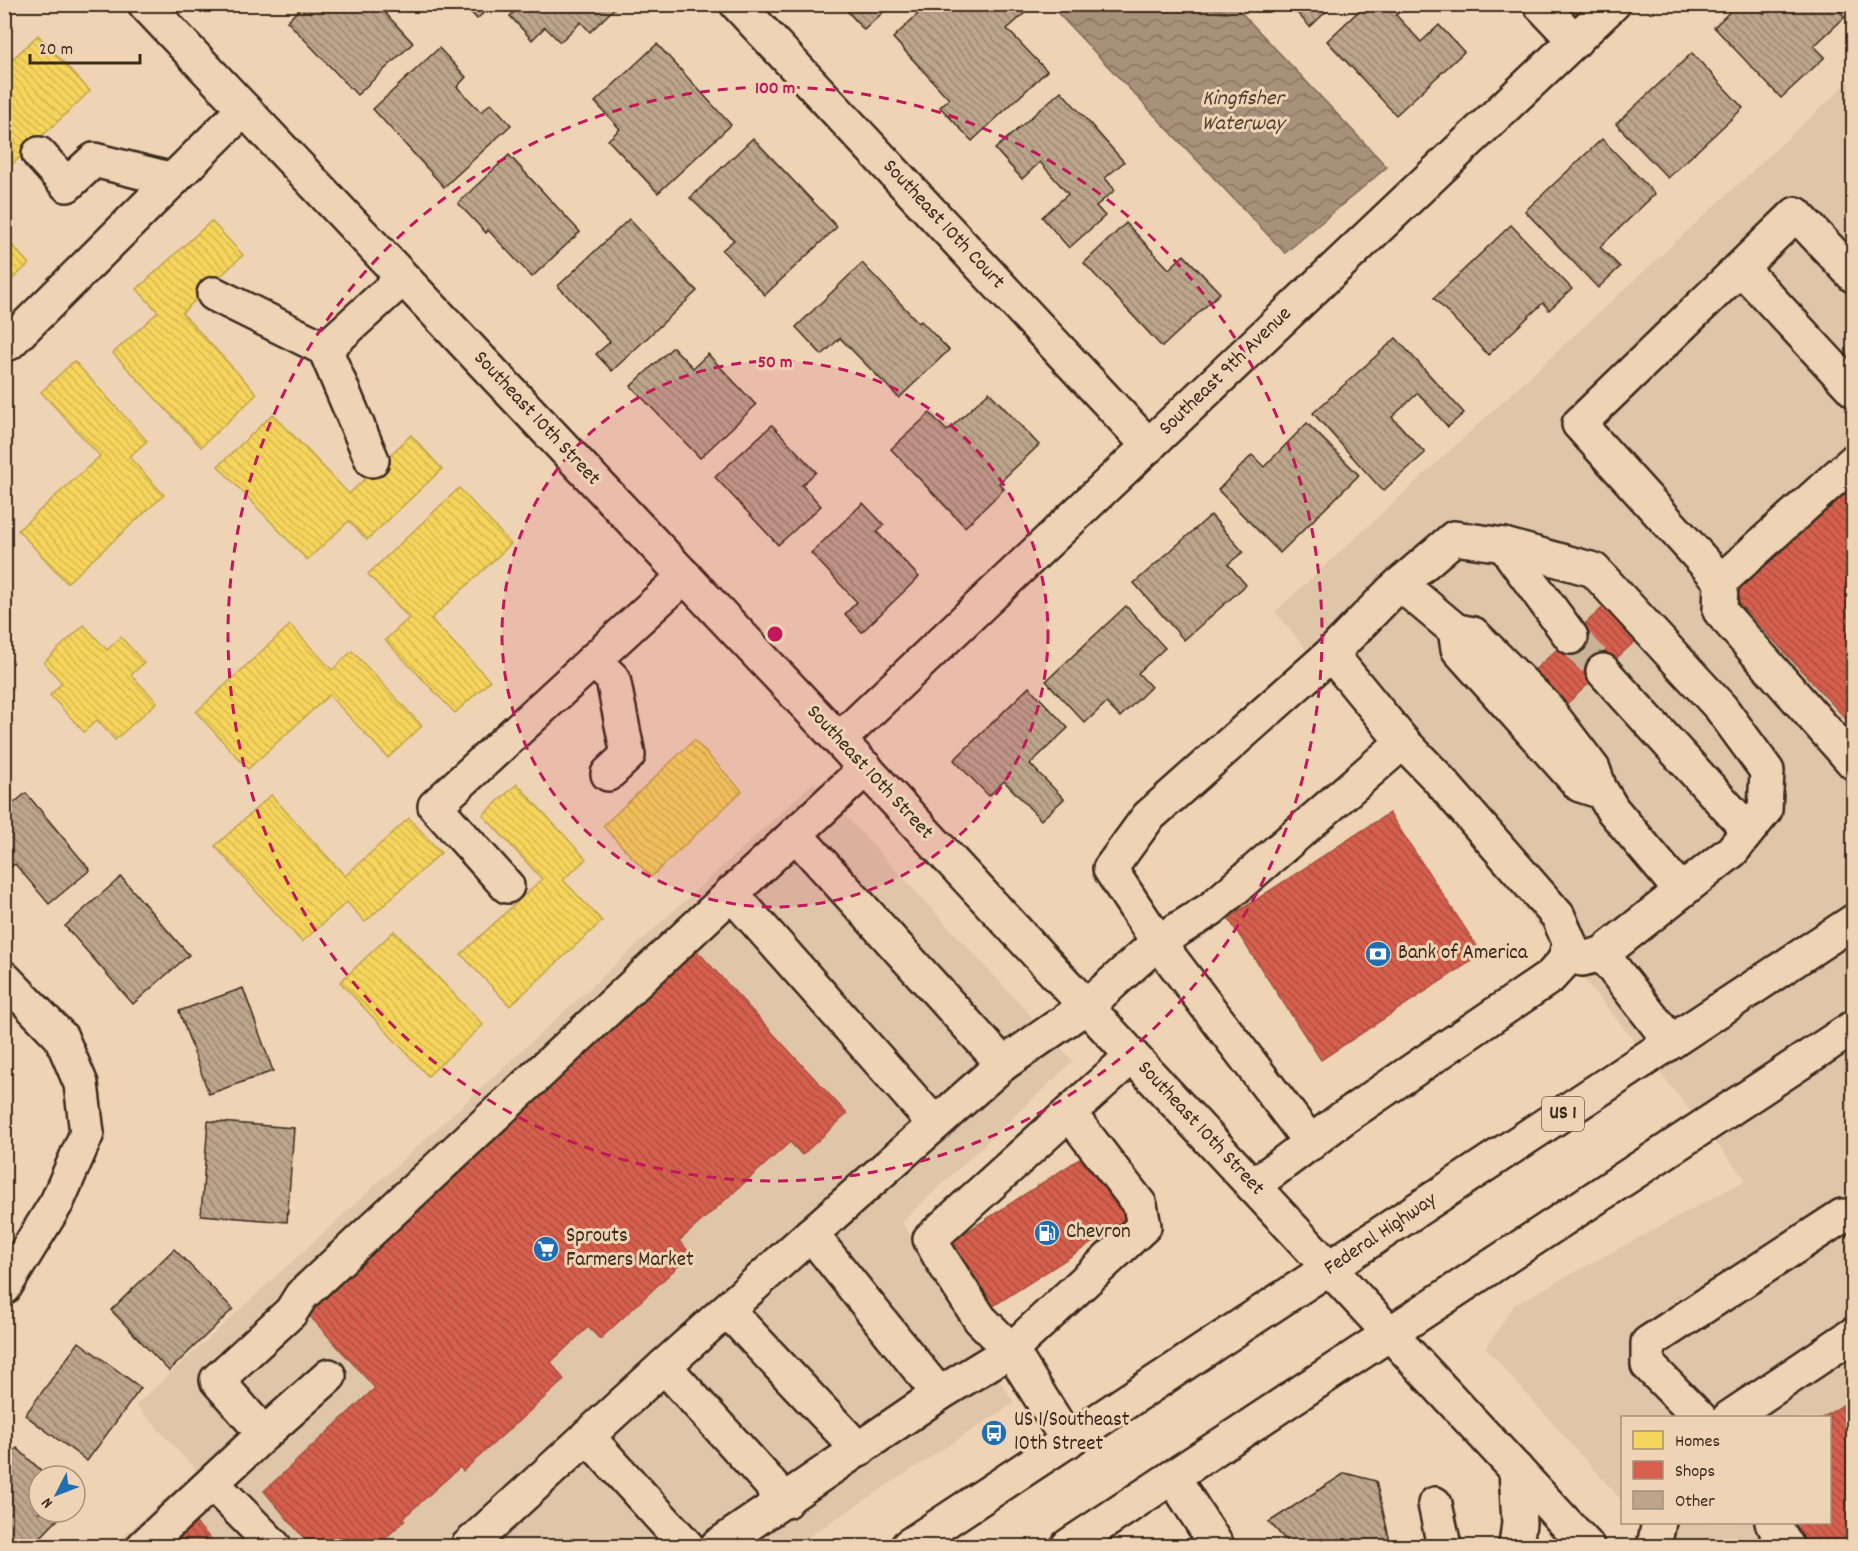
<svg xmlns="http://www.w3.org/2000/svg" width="1858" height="1551" font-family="Dekko,sans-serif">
	<defs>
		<pattern id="water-waves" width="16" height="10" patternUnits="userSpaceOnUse" patternTransform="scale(1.5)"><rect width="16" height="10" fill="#a7917a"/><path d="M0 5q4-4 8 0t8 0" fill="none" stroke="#897763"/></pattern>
		<pattern id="homes-back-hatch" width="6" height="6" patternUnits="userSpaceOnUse" patternTransform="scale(1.5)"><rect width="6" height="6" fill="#f6d55c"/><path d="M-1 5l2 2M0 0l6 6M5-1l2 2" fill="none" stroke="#d4b750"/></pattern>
		<pattern id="shops-back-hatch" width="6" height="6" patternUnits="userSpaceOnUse" patternTransform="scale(1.5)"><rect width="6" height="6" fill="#d6604d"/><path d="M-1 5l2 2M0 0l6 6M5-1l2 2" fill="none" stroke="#af4f3f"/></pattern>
		<pattern id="building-back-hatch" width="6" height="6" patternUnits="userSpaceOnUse" patternTransform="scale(1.5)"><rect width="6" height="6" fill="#bca58b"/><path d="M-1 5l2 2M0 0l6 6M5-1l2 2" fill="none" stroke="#9a8771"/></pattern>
	</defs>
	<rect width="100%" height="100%" fill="#eed4b5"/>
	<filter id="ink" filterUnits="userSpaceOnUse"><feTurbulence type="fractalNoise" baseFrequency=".0167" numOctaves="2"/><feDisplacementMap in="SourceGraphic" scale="12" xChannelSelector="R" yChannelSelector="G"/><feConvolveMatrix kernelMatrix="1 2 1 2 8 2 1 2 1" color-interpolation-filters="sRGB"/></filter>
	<g filter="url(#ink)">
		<g fill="#dfc6a8">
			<path d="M1853,78V1546H1663L1641,1523L1830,1522V1418H1622V1501L1486,1348L1514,1305L1746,1180L1610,1011L1275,612Z"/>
			<path d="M814,782L1073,1061L902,1222L1014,1403L794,1546H113L196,1470L136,1405Z"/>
		</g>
		<path fill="url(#water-waves)" stroke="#7c6855" stroke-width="1.5" d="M1050,5H1234L1387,167L1285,253Z"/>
		<g fill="url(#homes-back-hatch)" stroke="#bea249" stroke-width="1.5">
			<path d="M38,35L90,91L4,172V67Z"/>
			<path d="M211,221L243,255L182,313L257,394L201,447L113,353L158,312L137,289Z"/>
			<path d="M4,236L29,264L4,287Z"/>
			<path d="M74,361L147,441L129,457L164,495L67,583L18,530L100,456L41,392Z"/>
			<path d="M273,414L349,494L411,435L442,469L367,540L349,521L307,560L218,466Z"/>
			<path d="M459,488L511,544L431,619L490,681L455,713L385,640L409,618L368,574Z"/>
			<path d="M84,625L107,650L121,637L144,663L131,675L157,702L115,740L97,720L84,732L50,695L62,683L44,662Z"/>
			<path d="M290,625L332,670L352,651L422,726L388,758L329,695L248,769L196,712Z"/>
			<path d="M694,740L742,791L651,877L603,826Z"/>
			<path d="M517,784L586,859L563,880L602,921L510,1006L461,954L542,879L483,815Z"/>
			<path d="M271,795L345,876L409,818L441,853L365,922L347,902L302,942L215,846Z"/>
			<path d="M394,931L483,1025L428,1076L340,982Z"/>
		</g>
		<g fill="url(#shops-back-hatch)" stroke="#a8503f" stroke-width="1.5">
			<path d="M1854,472V714L1847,720L1727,590Z"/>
			<path d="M1612,599L1643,634L1561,709L1529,675Z"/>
			<path d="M1389,813L1482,954L1321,1060L1228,918Z"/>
			<path d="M687,940L847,1114L802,1155L790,1142L679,1241L691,1254L600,1339L588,1327L551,1362L564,1380L463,1471L460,1467L403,1518L405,1520L377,1546H307L305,1545L308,1543L264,1491L375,1388L300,1305Z"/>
			<path d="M1090,1152L1132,1217L987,1310L945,1246Z"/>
			<path d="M1854,1398V1546H1808L1793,1522H1830V1418H1822Z"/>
			<path d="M196,1523L217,1546H171Z"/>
		</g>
		<g fill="url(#building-back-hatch)" stroke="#3b2a1e" stroke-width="1.5">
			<path d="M305,4H377L413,43L357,95L287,21Z"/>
			<path d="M463,4H493L477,19Z"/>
			<path d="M523,4H619L590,32L581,22L560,42L545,27L532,40L510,16Z"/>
			<path d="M841,4H892L864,30Z"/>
			<path d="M928,4H1017L1025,13L1007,29L1047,71L972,141L940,107L949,99L893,38Z"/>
			<path d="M1289,4H1334L1310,27Z"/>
			<path d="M1366,4H1408L1396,15L1421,42L1439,25L1464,52L1396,115L1327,41Z"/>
			<path d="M1738,4H1756L1764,14L1774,4H1833L1845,17L1814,46L1825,57L1781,98L1714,27Z"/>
			<path d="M657,44L731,125L658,193L608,140L620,129L595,102Z"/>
			<path d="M439,48L466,77L457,87L481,112L491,103L511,125L444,187L373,109Z"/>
			<path d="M1692,53L1743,108L1668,178L1616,124Z"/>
			<path d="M1061,91L1124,162L1105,178L1115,190L1096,206L1105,216L1069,248L1042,217L1068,194L1040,162L1022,179L995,149Z"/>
			<path d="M753,138L837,227L765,295L722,250L734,240L690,198Z"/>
			<path d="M1602,139L1655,194L1600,247L1620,267L1598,288L1525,211Z"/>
			<path d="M509,155L580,232L532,277L488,230L486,233L458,203Z"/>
			<path d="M629,219L697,291L612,371L596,354L610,342L558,286Z"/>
			<path d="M1126,223L1169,269L1184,255L1220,293L1162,347L1084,263Z"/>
			<path d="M1511,225L1572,289L1549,310L1543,303L1488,355L1434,298Z"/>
			<path d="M862,263L919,323L921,321L949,350L899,398L840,338L822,355L796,327Z"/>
			<path d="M1396,338L1464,413L1448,427L1418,393L1392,417L1425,453L1383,491L1313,413Z"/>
			<path d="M673,347L693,368L708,354L756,405L700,458L631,386Z"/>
			<path d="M989,392L1039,445L999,483L1004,489L965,527L891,449L930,413L947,431Z"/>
			<path d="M1307,423L1359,475L1280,553L1218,490L1252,455L1264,467Z"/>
			<path d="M772,425L816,472L802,485L821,506L778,545L715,477Z"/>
			<path d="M863,503L884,525L877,532L919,577L862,632L845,614L857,602L811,553Z"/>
			<path d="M1211,515L1243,552L1228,564L1246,585L1184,640L1134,583Z"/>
			<path d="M1126,606L1165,648L1138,673L1151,687L1120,717L1106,703L1085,723L1046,681Z"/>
			<path d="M1029,687L1068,728L1030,764L1064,799L1041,820L1004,781L989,796L954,760Z"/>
			<path d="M26,793L90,870L49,904L15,864L4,872V811Z"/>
			<path d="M121,877L189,955L133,1004L65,926Z"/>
			<path d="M243,988L273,1071L209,1094L179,1011Z"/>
			<path d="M208,1121L294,1128L287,1222L201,1215Z"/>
			<path d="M174,1249L233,1309L169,1371L111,1310Z"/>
			<path d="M79,1342L141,1388L87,1461L25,1415Z"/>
			<path d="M17,1448L47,1476H39V1512H65L32,1546H25L17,1539L10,1546H4V1461Z"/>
			<path d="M1345,1473L1376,1481L1391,1546H1291L1269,1522Z"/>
		</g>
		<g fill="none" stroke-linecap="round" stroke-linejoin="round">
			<path stroke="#cab297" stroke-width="33" stroke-dasharray="33 16" stroke-linecap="butt" d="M1571,637L1603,671"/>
			<g stroke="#3b2a1e" stroke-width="38">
				<g id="minor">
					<path d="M145,4L839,740L1330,1269"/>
					<path d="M737,4L1149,446"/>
					<path d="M1540,4L1575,41"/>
					<path d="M39,154L67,185L94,160L173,180"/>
					<path d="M1742,269L1854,390"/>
					<path d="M1854,276L1796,214L1579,424L1721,581L1720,611L1854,763"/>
					<path d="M214,294L325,349L403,278"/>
					<path d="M4,338L9,343L244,109"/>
					<path d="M325,349L372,460"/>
					<path d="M1504,545L1571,637"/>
					<path d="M1721,581L1854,461"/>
					<path d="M1400,584L1455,630L1458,649L1580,785L1602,792L1612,809L1681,891"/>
					<path d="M1457,631L1473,634L1545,706L1593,769L1598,783"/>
					<path d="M1331,654L1403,742"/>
					<path d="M593,660L613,679L628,755L608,774"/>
					<path d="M1603,671L1748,830"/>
					<path d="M839,740L1613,4"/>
					<path d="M795,834L1003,1064L1087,1006L1158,942L1211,909L1403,742L1436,776L1558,916L1570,944L1563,963L1550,977L1343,1118L1253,1186"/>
					<path d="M507,886L435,806L685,576"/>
					<path d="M731,893L934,1123"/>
					<path d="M1582,959L1602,954L1671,1042"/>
					<path d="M4,978L61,1037L81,1084L87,1133L57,1202L4,1288"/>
					<path d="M1069,1113L1140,1205L1144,1226L1011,1350L980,1319L940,1257L930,1239L1132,1056"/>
					<path d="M1311,1143L1158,942L1110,869L1148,817L1331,654L1392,591L1454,538L1504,545L1594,570L1721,708L1767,771L1765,810L1732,851L1602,954"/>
					<path d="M811,1234L1003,1064"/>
					<path d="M727,1310L859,1450"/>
					<path d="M664,1366L786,1501"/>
					<path d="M1700,1418L1648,1365V1343L1842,1216"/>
					<path d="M1729,1418L1854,1334"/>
					<path d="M264,1434L217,1380L291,1312L301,1296L866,768"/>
					<path d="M587,1436L687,1546"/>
					<path d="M1516,1469L1519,1523L1516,1546"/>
					<path d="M1173,1477L1217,1546"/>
					<path d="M212,1483L274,1546"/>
					<path d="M1435,1504L1444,1546"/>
					<path d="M1772,1522L1787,1546"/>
					<path d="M144,1546L264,1434L329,1376"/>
					<path d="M468,1546L664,1366L811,1234L939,1394L1011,1350L1068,1441"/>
					<path d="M717,1546L939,1394"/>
					<path d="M1654,1546L1659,1522"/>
				</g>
			</g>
			<g stroke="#3b2a1e" stroke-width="38">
				<g id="major">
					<path d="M1330,1269L1587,1546"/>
					<path d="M908,1546L1854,921"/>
					<path d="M1068,1546L1854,1027"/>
				</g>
			</g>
			<use href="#minor" stroke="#eed4b5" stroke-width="33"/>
			<use href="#major" stroke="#eed4b5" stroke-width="33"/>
		</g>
	</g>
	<circle cx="775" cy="634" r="273" fill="#c2185b" fill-opacity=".12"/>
	<g fill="none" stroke="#c2185b" stroke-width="3" stroke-dasharray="10 8">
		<circle cx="775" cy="634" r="273"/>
		<circle cx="775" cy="634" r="547"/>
	</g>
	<defs>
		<g id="bank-disc" transform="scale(1.35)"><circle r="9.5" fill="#1f6fb2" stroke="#eed4b5"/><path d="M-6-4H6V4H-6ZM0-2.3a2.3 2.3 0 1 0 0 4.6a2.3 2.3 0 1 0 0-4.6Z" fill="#fff"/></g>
		<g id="fuel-disc" transform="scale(1.35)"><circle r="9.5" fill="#1f6fb2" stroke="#eed4b5"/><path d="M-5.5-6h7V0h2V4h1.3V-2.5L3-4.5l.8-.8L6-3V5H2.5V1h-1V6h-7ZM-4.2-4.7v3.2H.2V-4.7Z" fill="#fff"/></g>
		<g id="supermarket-disc" transform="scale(1.35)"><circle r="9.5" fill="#1f6fb2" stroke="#eed4b5"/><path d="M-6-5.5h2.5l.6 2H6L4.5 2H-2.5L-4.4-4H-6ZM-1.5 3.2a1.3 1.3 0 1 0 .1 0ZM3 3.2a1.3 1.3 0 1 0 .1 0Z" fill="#fff"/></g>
		<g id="bus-disc" transform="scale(1.35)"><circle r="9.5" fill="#1f6fb2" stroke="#eed4b5"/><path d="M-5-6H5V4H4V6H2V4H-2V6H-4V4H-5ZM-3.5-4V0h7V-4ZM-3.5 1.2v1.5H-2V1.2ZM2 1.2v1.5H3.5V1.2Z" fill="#fff"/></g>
	</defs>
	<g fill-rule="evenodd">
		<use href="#bank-disc" x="1378" y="954"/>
		<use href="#fuel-disc" x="1047" y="1233"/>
		<use href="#supermarket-disc" x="546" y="1249"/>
		<use href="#bus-disc" x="994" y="1433"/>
	</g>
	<g text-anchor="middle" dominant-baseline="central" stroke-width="6" stroke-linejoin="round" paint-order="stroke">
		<rect fill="#eed4b5" stroke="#715d4b" stroke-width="1.5" x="1542" y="1097" width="42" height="34" rx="4.5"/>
		<g font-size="20" font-weight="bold" fill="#3b2a1e">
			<text x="1563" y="1114">US 1</text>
		</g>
		<g font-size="21" fill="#3b2a1e" stroke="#eed4b5">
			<text transform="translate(943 225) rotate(47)">Southeast 10th Court</text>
			<text transform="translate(1226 372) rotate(-44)">Southeast 9th Avenue</text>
			<text transform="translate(536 419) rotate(47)">Southeast 10th Street</text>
			<text transform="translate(869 773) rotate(47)">Southeast 10th Street</text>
			<text transform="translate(1200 1129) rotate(47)">Southeast 10th Street</text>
			<text transform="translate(1381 1235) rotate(-34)">Federal Highway</text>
		</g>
		<g font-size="21" fill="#3b2a1e" stroke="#eed4b5" text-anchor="start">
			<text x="1398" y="954">Bank of America</text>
			<text x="1066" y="1233">Chevron</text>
			<text x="566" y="1237">Sprouts<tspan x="566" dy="24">Farmers Market</tspan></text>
			<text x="1014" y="1421">US 1/Southeast<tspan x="1014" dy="24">10th Street</tspan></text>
		</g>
		<g font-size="22" font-style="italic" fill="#513f30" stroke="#eed4b5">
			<text x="1243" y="99">Kingfisher<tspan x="1243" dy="25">Waterway</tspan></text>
		</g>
	</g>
	<circle cx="775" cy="634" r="9" fill="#c2185b" stroke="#eed4b5" stroke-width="3"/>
	<g font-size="18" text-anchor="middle" font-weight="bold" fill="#c2185b" stroke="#eed4b5" stroke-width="6" stroke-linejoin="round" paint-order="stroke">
		<text x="775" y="93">100 m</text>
		<text x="775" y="367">50 m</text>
	</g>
	<rect width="1858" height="1551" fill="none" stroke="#eed4b5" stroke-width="24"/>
	<rect x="12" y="12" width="1834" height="1527" fill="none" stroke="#3b2a1e" stroke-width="2" filter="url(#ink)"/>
	<rect x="1621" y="1416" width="210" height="108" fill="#eed4b5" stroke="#a69079" stroke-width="1.5"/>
	<rect x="1633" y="1431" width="30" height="18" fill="#f6d55c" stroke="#a69079" stroke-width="1.5"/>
	<text x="1675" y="1446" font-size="18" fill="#3b2a1e">Homes</text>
	<rect x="1633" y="1461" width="30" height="18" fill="#d6604d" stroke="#a69079" stroke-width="1.5"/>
	<text x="1675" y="1476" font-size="18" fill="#3b2a1e">Shops</text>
	<rect x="1633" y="1491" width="30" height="18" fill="#bca58b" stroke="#a69079" stroke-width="1.5"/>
	<text x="1675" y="1506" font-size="18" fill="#3b2a1e">Other</text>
	<g transform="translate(57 1494) rotate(228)"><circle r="28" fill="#eed4b5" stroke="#a69079" stroke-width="1.5"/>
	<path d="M0-4.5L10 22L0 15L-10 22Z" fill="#1f6fb2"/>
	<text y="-9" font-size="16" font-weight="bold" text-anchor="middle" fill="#3b2a1e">N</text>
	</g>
	<path d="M30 54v9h110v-9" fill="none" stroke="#3b2a1e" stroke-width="3"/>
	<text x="39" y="54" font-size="18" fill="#3b2a1e" stroke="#eed4b5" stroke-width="4.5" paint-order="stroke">20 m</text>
</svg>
